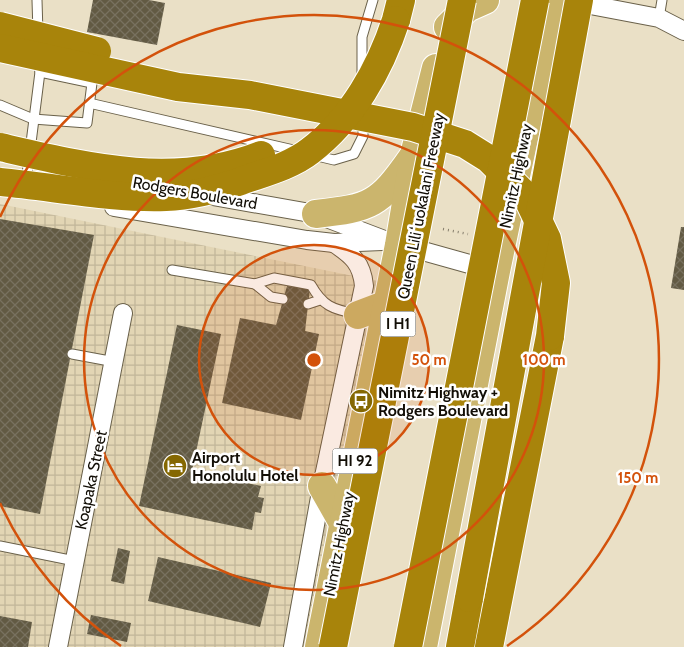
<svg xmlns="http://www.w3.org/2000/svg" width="684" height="647" font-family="Cabin,sans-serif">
	<defs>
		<pattern id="industrial-grid" width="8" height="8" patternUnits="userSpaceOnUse" patternTransform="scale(1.25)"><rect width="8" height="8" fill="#e2d5b4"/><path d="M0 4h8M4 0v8" fill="none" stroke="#c1b699"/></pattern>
		<pattern id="building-cross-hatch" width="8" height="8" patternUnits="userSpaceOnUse" patternTransform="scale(1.25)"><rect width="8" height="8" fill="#625a43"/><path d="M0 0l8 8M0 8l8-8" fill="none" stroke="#78715f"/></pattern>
	</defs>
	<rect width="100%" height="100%" fill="#eae0c6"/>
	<path fill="url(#industrial-grid)" d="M0,204L378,281L309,647H0Z"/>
	<g fill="url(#building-cross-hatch)">
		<path d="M93,0H149L165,3L157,45L87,32Z"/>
		<path d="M0,219L94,235L40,514L0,506Z"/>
		<path d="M681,227H684V290L671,288Z"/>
		<path d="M287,286L310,289L305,331L319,334L301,420L222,403L240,318L276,325Z"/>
		<path d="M177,325L221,334L192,471L261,486L258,497L264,498L261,513L255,512L252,530L139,506Z"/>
		<path d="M118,548L130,551L124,584L111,581Z"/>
		<path d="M158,557L271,583L260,627L148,601Z"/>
		<path d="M91,615L131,623L127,642L87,634Z"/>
		<path d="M0,616L32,622L28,647H0Z"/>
	</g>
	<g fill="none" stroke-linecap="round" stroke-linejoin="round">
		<g stroke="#6a614a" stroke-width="11">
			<g id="service">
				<path d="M37,0L38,33"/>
				<path d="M659,18L662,0"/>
				<path d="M362,76V37L373,0"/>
				<path d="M89,103L298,151"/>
				<path d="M0,105L33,119L87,123L92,83L40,72"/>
				<path d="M313,155L334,160L354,154L363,136V121"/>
				<path d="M26,182L40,72L39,61"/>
				<path d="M172,270L255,284L274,278L311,285C323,306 332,309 356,314"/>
				<path d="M255,284L271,297L283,299"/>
				<path d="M308,304L320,300"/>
				<path d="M72,354L115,362"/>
				<path d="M0,546L75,561"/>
			</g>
		</g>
		<g stroke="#6a614a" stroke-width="20">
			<g id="minor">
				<path d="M569,1L659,18L684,31"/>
				<path d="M207,195L316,214L387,241L491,270"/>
				<path d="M114,207L307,240L334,243L382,241"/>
				<path d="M58,647L123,313"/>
				<path d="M293,647L322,486L364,286C362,263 352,255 334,243"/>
			</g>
		</g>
		<g stroke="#fff" stroke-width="30">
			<g id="primary">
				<path d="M448,27L467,8L485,0"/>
				<path d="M316,214C371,208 379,205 412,158"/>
				<path d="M358,315L387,304"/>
				<path d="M322,486L343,523"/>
				<path d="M319,647L399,245L414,155L436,68"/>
				<path d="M423,647L496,271L553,0"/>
			</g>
		</g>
		<g stroke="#fff" stroke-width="30">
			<g id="motorway">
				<path d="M396,20L401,0"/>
				<path d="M460,647L469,598"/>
				<path d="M489,647L550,336"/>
			</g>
		</g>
		<path stroke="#857d6c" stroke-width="2.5" stroke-dasharray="1 4" stroke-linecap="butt" d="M443,229L468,234"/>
		<use href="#service" stroke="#fff" stroke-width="9"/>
		<use href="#minor" stroke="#fff" stroke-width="18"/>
		<use href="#primary" stroke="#cbb56d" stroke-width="28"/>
		<use href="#motorway" stroke="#a8840b" stroke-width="28"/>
		<g stroke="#fff" stroke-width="30" stroke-linecap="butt">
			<g id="motorway-bridge">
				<path d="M0,26L97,51"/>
				<path d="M0,48L178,87L250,95L413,127L465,144L489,159L527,197L547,239L556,283L550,336"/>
				<path d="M0,147C87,167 174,189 261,155"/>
				<path d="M0,182C54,187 113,199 166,197C191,196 218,189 241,181C263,173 291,166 310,151C352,119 380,69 396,20"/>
				<path d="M469,598L579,0"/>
				<path d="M333,647L462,0"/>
				<path d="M408,647L535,0"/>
			</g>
		</g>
		<use href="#motorway-bridge" stroke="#a8840b" stroke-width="28"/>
	</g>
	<circle cx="314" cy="360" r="115" fill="#d3520b" fill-opacity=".12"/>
	<g fill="none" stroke="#d3520b" stroke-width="2.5">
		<circle cx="314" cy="360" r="115"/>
		<circle cx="314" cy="360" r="230"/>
		<path d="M121 646A345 345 0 0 1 0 503M0 217A345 345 0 1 1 507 646"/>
	</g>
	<defs>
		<g id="bus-disc" transform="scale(1.25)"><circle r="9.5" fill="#856802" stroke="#fff"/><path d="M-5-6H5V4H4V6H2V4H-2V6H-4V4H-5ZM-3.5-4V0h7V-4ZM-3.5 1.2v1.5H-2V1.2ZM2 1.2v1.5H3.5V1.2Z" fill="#fff"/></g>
		<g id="hotel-disc" transform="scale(1.25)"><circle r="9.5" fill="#856802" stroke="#fff"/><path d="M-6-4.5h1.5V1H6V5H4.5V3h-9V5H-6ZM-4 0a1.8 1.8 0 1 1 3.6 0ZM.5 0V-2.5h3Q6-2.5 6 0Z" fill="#fff"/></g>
	</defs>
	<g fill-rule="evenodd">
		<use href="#bus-disc" x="361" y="401"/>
		<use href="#hotel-disc" x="175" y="466"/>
	</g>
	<g text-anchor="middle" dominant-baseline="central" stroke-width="5" stroke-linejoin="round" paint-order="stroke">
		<g fill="#fff" stroke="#595651" stroke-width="1">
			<rect x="380.5" y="311.5" width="35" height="25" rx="4"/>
			<rect x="332.5" y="448.5" width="45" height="25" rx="4"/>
		</g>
		<g font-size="15" font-weight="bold" fill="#120e06">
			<text x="398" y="324">I H1</text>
			<text x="355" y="461">HI 92</text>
		</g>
		<g font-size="16" fill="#120e06" stroke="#fff">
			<text transform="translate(516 176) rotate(-78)">Nimitz Highway</text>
			<text transform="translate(195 193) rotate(10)">Rodgers Boulevard</text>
			<text transform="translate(421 206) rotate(-79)">Queen Liliʻuokalani Freeway</text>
			<text transform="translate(91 480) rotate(-78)">Koapaka Street</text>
			<text transform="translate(339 544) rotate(-79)">Nimitz Highway</text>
		</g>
		<g font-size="16" font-weight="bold" fill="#120e06" stroke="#fff" text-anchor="start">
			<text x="378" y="392">Nimitz Highway +<tspan x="378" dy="18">Rodgers Boulevard</tspan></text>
			<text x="192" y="457">Airport<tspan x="192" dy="18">Honolulu Hotel</tspan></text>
		</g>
	</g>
	<circle cx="314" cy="360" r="8" fill="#d3520b" stroke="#fff" stroke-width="2.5"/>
	<g font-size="15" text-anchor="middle" font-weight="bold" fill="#d3520b" stroke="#fff" stroke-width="5" stroke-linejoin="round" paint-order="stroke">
		<text x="429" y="365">50 m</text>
		<text x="544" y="365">100 m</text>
		<text x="638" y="483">150 m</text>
	</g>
</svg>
